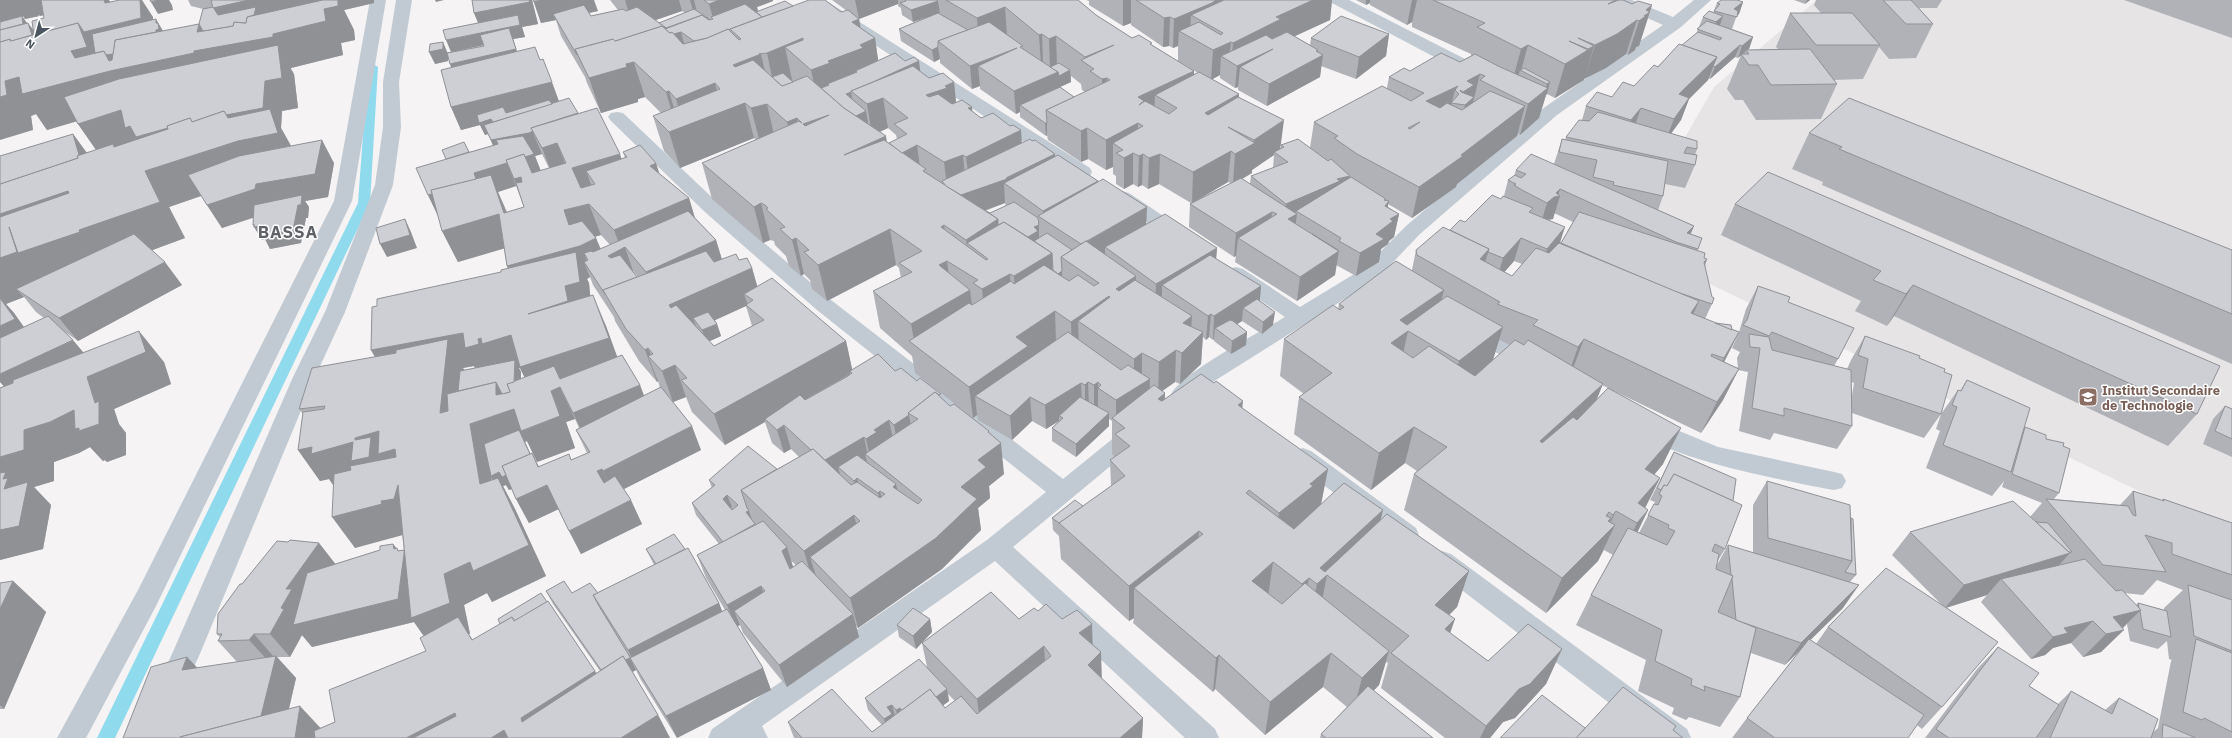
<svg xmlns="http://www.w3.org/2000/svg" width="2232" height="738" font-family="'IBM Plex Sans',sans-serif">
	<rect width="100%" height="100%" fill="#f5f3f3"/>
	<path fill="#e6e4e5" d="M1817,0H2232V536L1656,258L1643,210L1714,87Z"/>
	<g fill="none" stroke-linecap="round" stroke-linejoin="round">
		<path fill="#90daee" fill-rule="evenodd" d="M373,64L378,67L370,203L115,738H97L358,203L368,67Z"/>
		<g fill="#c1cad2" fill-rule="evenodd">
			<path d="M370,0H386L352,201L156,606L86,738H57L138,590L334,201Z"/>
			<path d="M396,0H412L399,82L401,127L393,185L345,312L315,377L199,656L160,738H132L172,654L293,377L325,312L375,185L383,127V82Z"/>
			<path d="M806,0H825L1090,168L1092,172L1090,176L1083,178L1076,176Z"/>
			<path d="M1329,0H1349L1473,63L1475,67L1473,71H1461L1332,3Z"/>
			<path d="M1611,0H1632L1673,17L1694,0H1711L1681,27L1557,115L1420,234L1378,278L1208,385C1197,394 1189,404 1174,400L1171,394C1183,372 1260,332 1285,317L1229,279L1226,274L1229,269L1236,267L1243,269L1300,307L1364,268L1406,226L1545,107L1663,25L1614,3Z"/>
			<path d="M617,112L623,113L720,205L831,300L1063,479L1127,427L1135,424L1143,427L1147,433L1143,439L1013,547L1215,729L1219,738H1185L995,561L762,726L768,738H708L712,729L987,540L1046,492L817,310L706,213L611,121L608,117L611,113Z"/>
			<path d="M1122,191L1129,193L1187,232L1190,236L1187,240L1180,242L1173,240L1115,201L1113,197L1115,193Z"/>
			<path d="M1471,322L1479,324L1540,358L1543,363L1540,368L1532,371L1524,368L1463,334L1460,329L1463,324Z"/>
			<path d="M1648,418L1718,447L1834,472L1842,474L1846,481L1842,488L1834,490C1797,483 1653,457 1636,427L1640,421Z"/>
			<path d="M1303,448L1311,451L1416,528L1419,535L1416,542L1407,545L1398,542L1295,463L1291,457L1295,451Z"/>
			<path d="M1442,551L1451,554L1687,729L1691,738H1655L1433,568L1429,561L1433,554Z"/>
		</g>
	</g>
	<g fill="#b0b2b7" fill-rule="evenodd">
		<path d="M0,0L111,2L153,17V20L158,23L163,31L199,24L203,9L191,6L188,0H374V3L344,10L354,30L355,40L341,43L343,55L291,68V69L294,74L298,108L282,111L281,128L291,146L334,163L328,197L305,201L309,207L308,218H306L301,243L270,249L265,239L262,240L254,227L253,225V218L222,228L201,196L169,207L185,238L152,250L182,285L78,341L65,332L83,353L164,362L171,384L114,409L119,424L126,433V455L107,462L105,460L103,461L90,447L79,453L54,462V481L34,487L51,505L43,549L0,560V388L4,386L0,382V156L73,134L87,153L96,150L76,121L47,130L36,114L31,116L33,130ZM44,15V18L34,30L27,23L22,16H23L25,19ZM24,297L36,312L44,318L24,327L14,313L6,304Z"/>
		<path d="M472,0H532L538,24L522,27L525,37L513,39L517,52L540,60L559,102L578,113L622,159L625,158L623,152L660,174L689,198L695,218L716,240L722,260H739L752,268L757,286L846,341L852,370L895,371L917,381L941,397L950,406L990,434L1004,474L989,486L990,498L978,508L981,530L942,569L858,628L856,626L859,637L787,687L743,633L740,625L737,627L763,668L771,690L677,738L641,680L636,670L632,672L658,715L670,738H295L151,667L187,657L197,668L237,662L218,641L220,637L217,634L242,584L288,542L319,543L335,564L380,550L393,544L399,551L404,550L402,532L355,548L334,485L329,479L320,481L298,450L303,414L299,409L375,357L371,350L508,268L507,266L504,248L458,262L442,231L439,218L428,195L469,152L493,146L488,134L485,135L480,125L461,130L451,107V67L448,56V61L435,64L448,52H451L479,23L474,13ZM484,45V46L462,50ZM542,154L549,168L541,171L535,156ZM516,186L524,207L507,212L498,192ZM601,235L610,245L601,249L596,238L595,237ZM632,271H633L638,277H637ZM590,277L593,285L614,317L615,321L639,361L657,382L658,381L660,388L644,396L640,385L617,357L606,326L590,296L589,283L587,279ZM746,306L752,326L714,346L709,341L721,336L717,324L715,320ZM474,366L475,368L464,370L463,368ZM519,368H520L525,378L521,379V372ZM686,397L692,412L725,445L765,422L772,443L784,453L791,449L799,457L777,469L709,480L712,488L692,503L696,515L719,544L697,555L706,578L725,610L722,612L719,603L646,549L654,565L598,593H572L546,591L553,604L600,671L596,673L473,640L469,634H470L464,605L487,593L492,602L546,576L515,509L503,486L506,485L509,490L512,489L516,499L529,523L558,509L581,554L642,524L624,489L701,450L673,402ZM575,419L579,428L576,430L587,453L572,460L539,467L530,454L525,442L527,441L537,462L575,448L566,422ZM791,561L796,565L793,567ZM414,622L424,636L426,651L335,722L321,728L289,709L296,678L277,657H290L302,635L312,647Z"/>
		<path d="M533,0L598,11L589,13L591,16L618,10L610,0H773V1L757,7L758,11L793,6L841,12L847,11L832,0H937L938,1L940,13H939L940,14L938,0H1078L1096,15L1132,38L1152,45L1194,71V75L1198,73L1178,61V46L1173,48L1169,46L1163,47L1131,25V23L1123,26L1089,5V1L1086,0H1332L1330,20L1294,36L1310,45L1311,38L1389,34L1386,56L1356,79L1321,66L1320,77L1267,106L1238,90V87L1235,88L1220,78V75L1212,79L1239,97L1281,149V145L1310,148L1314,122L1387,88L1389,77L1410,71L1460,62L1471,56V54L1412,27V22L1407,25L1370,5V3L1366,5L1356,0H1623L1632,4L1652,5L1639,46L1636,47L1635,50L1628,55L1626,54L1606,68L1584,79V80L1578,83L1577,84L1555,98L1547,94L1546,95L1539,118L1520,135L1518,133L1517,136L1457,184L1456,187L1412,218L1388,204V207L1399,214L1394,237L1389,241L1388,244L1381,249L1379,262L1356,276L1336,265L1335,275L1297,301L1235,262L1236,256L1234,257L1189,227L1190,204L1191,203L1159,184L1148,189L1142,185L1138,187L1133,184L1124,189L1116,184V176L1113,174V167L1106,170L1088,159L1081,162L1048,140L1047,135L1046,136L1020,117V112L1016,114L980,89V86L972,89L940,63V59L934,62L901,41L899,29L929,16L913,22L902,15L901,8L898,6V4L859,19L861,28L875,38L878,61H905L929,78L954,82L956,102L972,111L981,118L1022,143L1032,141L1055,154V156L1098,181V183L1146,224L1217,248L1216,259L1261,286L1260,301L1273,325L1262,334L1242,321L1237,324L1247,332L1246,345L1231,354L1214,341V339L1213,340L1209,337L1206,340L1203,337L1201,364L1180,384L1175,382L1162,391L1165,399L1242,408L1322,504L1383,510L1380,520L1469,571L1457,607L1449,615L1450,633L1488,661L1562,649L1546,684L1515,718L1503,722L1490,738H1445L1381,688L1388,663L1386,662L1379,685L1373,691L1433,738H1320L1321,734L1347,707L1323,687L1265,735L1215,689L1213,692L1133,623L1134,618L1129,621L1061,559L1059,536L1053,530L1052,518L1083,506L1111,486L1110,460L1115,457L1112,454V421L1109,419V426L1076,457L1052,441V428L1059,421L1046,429L1032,421L1012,440L978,420L977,415L973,418L915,373L912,356L880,328L873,291L901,278L899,268L896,265L827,301L812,289L810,280L804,274L801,276L789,266L786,256L775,245L774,241L770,240L763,243L712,199L702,163L756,140L754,138L680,168L664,151L653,116L661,113L645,97L638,99V102L601,113L587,83L585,77L561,36L556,20L541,23ZM682,11L685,13L659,23L655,20ZM1071,76L1081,84L1082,90L1085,92L1074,97L1060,87L1071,82ZM888,128L896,135L897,139L889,143L887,142L880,132ZM1274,155L1273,168L1251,176L1250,184L1242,179L1252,173V170ZM1228,182L1231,183L1198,200ZM1005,203L1006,206L990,213L985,211Z"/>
		<path d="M1794,0H1810L1805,4Z"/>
		<path d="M1816,0H1942L1937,8H1919L1933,24L1916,58L1889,59L1879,47L1863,79L1833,80L1837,84L1821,119L1756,120L1743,100H1735L1727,89L1741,55L1738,58L1735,57L1710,79L1709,78L1708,80L1689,99L1681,120L1671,133L1697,149L1695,155V165L1685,188L1665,184L1663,196L1658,210L1694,226L1690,234L1702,238L1697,251L1704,258L1707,259L1705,266L1712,304L1705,319L1739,332L1746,309L1758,286L1788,302L1838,359L1834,366L1847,369L1851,360L1865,336L1919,358L1944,372L1941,414L1958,390L1960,391L1967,380L2023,430L2025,427L2046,439L2063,446L2059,493L2054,499L2120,505L2133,491L2162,501L2163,499L2232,523V738H1925L1977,669L1998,647L2029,686L2058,704L2071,691L2105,710L2119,698L2152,733L2158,728L2171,661L2172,660L2169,659L2167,641L2158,649L2130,641L2127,624L2101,652L2083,657L2071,643L2053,648L2045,655L2031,659L1981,602L1987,595L1946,608L1942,707L1922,729L1917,725L1908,738H1732L1747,718L1801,649L1785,665L1751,653L1740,697L1720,727L1689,717L1686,720L1672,714L1674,708L1638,691L1646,660L1576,625L1591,595L1613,555L1604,550L1598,561L1546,613L1404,510L1414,474L1417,471L1405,463L1371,490L1294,434L1299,397L1304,394L1280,376L1284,339L1338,309L1339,304L1412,270L1416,250L1450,230L1465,222L1501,199L1504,196L1508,180L1514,176L1516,170L1554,164L1562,139L1565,140L1566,137L1582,120L1586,106L1612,97L1634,86L1696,34L1703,17L1713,13L1717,3L1743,2L1739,14L1737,15L1732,29L1753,37L1749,49L1747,50L1778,49L1776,47L1790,13H1821L1814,5ZM1554,213L1573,222L1561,243L1548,220L1553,219ZM1514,261L1522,264L1512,276L1504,272ZM1739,333L1732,348L1740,352L1737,358L1738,368L1724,362ZM1499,340L1510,345L1493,360ZM1738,370L1748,372L1739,431L1770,440L1774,433L1837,449L1852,426V413L1924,438L1941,414L1936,429L1940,431L1926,468L1992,496L2004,481L2002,487L2042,503L2030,517L1910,532L1892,555L1943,606L1828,627L1816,644L1810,640L1843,608L1850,582L1856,575L1851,518L1767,481L1753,505V553L1728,545L1717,565V562L1725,549L1674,452L1650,500L1655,502L1639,533L1637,532L1648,510L1645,508L1660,478L1654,475L1663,464L1614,391L1701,433L1723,400ZM1851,382L1854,383L1852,395ZM1602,385L1608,388L1596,400ZM2157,580L2183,590L2164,608V610L2138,603L2136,605L2124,593L2143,595Z"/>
		<path d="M2124,0H2232V38Z"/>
		<path d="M1809,133L2232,250V364L1822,185L1823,182L1792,169Z"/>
		<path d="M1735,204L2197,414L2168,446L1894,316L1887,326L1855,311L1861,301L1721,235Z"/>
		<path d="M2225,406L2232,409V457L2203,444L2213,419Z"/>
		<path d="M13,581L46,612L4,709H0V583Z"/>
		<path d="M1038,611L1062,619L1092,624V644L1101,678L1143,718L1142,738H794L788,722L872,732L882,725L868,710L865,698L927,667L922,643L1019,619ZM948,694L955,701L945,708L943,705L949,701Z"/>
		<path d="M930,619L932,632L916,649L899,637L897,625Z"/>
	</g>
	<g fill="#909195" fill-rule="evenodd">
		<path d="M0,0H104L103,3L25,19L23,16L20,17L0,27Z"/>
		<path d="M104,0H109L114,7L140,0H142L153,17L154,39L156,23V19L171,45L197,32L199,24L213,8L235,0H374V3L344,10L354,30L355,40L341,43L343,55L291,68V69L294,74L298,108L282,111L281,128L290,144L299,169L259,176L169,207L185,238L107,267L16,289L24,297L6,304L14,313L35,343L0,359V188L73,134L89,156L99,154L78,124L133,105L47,130L36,114L31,116L33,130L0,140V97L5,81L30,68L22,16L30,28L28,23L42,42L78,23L105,3Z"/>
		<path d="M158,0H169L172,5L173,10L158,14L151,2Z"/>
		<path d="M435,0H444L436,2Z"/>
		<path d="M529,0H532L538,24L522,27L525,37L513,39L520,61L455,77L450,64L512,39L451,52L446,40L482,33L474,13Z"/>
		<path d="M541,0H594L598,11L557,20L553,14L556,20L541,23L534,2Z"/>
		<path d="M625,0H679L682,11L633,28Z"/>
		<path d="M690,0H694L699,20L696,21Z"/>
		<path d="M719,0H773V1L757,7L759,16L713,19V18L709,4Z"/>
		<path d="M855,0H898V4L859,19L863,43L875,38L880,73L857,72L855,71L858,86L829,85L827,84L830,100L816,93L811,70L828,61L852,22L859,19Z"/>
		<path d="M1123,0H1131V23L1123,26Z"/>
		<path d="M1214,0H1227L1191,15L1190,37L1179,31L1178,46L1173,48L1174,19Z"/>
		<path d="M1313,0H1332L1330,20L1278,44L1277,49L1240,68L1238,87L1235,88L1237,66L1231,62L1233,43L1276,17Z"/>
		<path d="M1366,0H1370V3L1366,5Z"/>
		<path d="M1412,0H1417L1412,22L1407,25Z"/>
		<path d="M1807,0H1810L1805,4Z"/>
		<path d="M938,1L940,13L913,22L911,10Z"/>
		<path d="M1743,2L1739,14L1735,17L1734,9Z"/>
		<path d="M1652,5L1639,46L1636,47L1635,50L1628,55L1639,21L1646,10Z"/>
		<path d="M1005,7L1007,36L979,47L977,18Z"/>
		<path d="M1723,16L1719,28L1712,34L1716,22Z"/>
		<path d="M1170,17L1169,46L1163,47L1164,18Z"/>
		<path d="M709,19L712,31L681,32L687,54L651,33L665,27Z"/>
		<path d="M1637,20L1626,54L1606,68L1584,79L1595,45Z"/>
		<path d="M1042,34L1043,64L1041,65L1039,35Z"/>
		<path d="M1389,34L1386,56L1356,79L1359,57Z"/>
		<path d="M1056,36L1057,66L1050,68L1049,39Z"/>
		<path d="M1753,37L1749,49L1746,50L1745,52L1738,58L1742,46Z"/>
		<path d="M803,38L809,68L785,47L792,80L774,87L767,53Z"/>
		<path d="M443,42L448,54V61L435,64L429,52Z"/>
		<path d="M1231,42L1229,61L1221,56L1220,75L1211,80L1213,50Z"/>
		<path d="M1114,45V75L1107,78V108L1102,109V79L1094,69L1085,63V57Z"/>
		<path d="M1528,45L1521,71L1520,70L1517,81L1512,83L1521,49Z"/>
		<path d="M1740,45L1735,57L1710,79L1715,67Z"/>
		<path d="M1594,46L1584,80L1555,98L1565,64Z"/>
		<path d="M938,47L940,59L934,62L932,50Z"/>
		<path d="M1017,48L978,66L980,86L972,89L970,66Z"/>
		<path d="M1318,50L1317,58L1323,55L1320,77L1267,106L1269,84Z"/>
		<path d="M761,54L768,85L733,65Z"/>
		<path d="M579,57L651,58L634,63L645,97L638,99V102L601,113L589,78Z"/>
		<path d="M1717,57L1708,80L1689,99L1681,120L1665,142L1674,119L1679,94Z"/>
		<path d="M919,61L922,84L883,98L888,128L872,135L867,104L852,92Z"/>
		<path d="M1070,70L1071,82L1020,105V112L1016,114L1014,91L1058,72Z"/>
		<path d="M1194,71L1193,101L1155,95L1154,119L1138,123L1137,153H1133V184L1124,189V158L1123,150L1113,143V167L1106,170V140L1138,97Z"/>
		<path d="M1480,74L1467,127L1458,136L1465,105L1460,104L1463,92L1467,81Z"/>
		<path d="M552,82L560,104L491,119L496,132L485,135L480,125L461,130L451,107Z"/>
		<path d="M954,82L957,112L950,115L926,95Z"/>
		<path d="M1550,82L1547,94L1546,95L1539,118L1520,135L1528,104L1545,90L1547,84Z"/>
		<path d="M715,83L722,111L745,103L754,138L680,168L669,132L684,126L676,99Z"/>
		<path d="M1458,86L1455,90L1448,117L1426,101Z"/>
		<path d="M669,91L679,126L676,127L666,92Z"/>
		<path d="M851,92L855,114L846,94Z"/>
		<path d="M1239,94L1237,124L1230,128L1205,113Z"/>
		<path d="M767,104L775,139L760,143L751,108Z"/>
		<path d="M1525,106L1517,136L1457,184L1456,187L1412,218L1419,187L1461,155Z"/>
		<path d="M972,107L975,137L968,108Z"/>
		<path d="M1641,108L1633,131L1623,143L1631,120Z"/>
		<path d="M866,111L870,134L848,119Z"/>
		<path d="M557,113V143L569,174L554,179L542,148L531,128L542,154L535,156L543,177L527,210L507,163L498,144L496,140L505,162L500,163L491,140Z"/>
		<path d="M829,115L811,159L803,124Z"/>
		<path d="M797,118L805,153L795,157L787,122Z"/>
		<path d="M1284,120L1280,151L1274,152V155L1252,170V173L1233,184L1235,154L1253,143L1254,140Z"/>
		<path d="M1045,123H1047V135L1046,136Z"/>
		<path d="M1087,128L1088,159L1081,162V131Z"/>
		<path d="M1021,130L1023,161L970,188L966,157Z"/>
		<path d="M886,136L891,171L844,155Z"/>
		<path d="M322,140L334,163L328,197L305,201L309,207L308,218H306L301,243L270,249L265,239L262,240L253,225L269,212L222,228L207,205L256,184Z"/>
		<path d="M917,145L921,175L902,153Z"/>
		<path d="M1231,151L1228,182L1192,203L1193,172Z"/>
		<path d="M620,154L630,185L595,184L586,171L595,195L583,199L572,168Z"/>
		<path d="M1055,154L1056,177L1004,183L1005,203L966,217L955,197L1006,178Z"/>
		<path d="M1143,154L1142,185L1138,187L1139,156Z"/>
		<path d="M1160,154L1159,184L1148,189L1149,158Z"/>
		<path d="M963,155L966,185L947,187L944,162Z"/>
		<path d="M507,163L516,186L498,192L504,206L518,244L504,213L439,218L428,195L474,173Z"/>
		<path d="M656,163L666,194L650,166Z"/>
		<path d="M1350,176L1346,199L1296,211L1295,215L1297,214L1294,237L1283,227L1286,204L1337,179Z"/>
		<path d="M1098,181V204L1044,220L1043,211Z"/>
		<path d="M1560,189L1558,196H1560L1553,219L1546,220L1540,226L1547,203L1556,193Z"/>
		<path d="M689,198L698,229L625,247L633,271L617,279L608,256L621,249L614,230Z"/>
		<path d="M1389,201L1384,225L1385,206Z"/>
		<path d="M761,203L770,240L763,243L754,207Z"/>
		<path d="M589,204L601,235L577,241L596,238L608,269L588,260L584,253L592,275L584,262L590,277L587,279L589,283L592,313L528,314L565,286L522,298L507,266L569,225L564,210Z"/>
		<path d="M1147,207L1146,231L1105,247V255L1081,245Z"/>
		<path d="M1272,212L1270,235L1238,238L1236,256L1234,257L1236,233Z"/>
		<path d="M499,214L513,246L458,262L442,231Z"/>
		<path d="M1399,214L1394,237L1389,241L1388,244L1381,249L1379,262L1356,276L1360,253L1376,234L1390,219Z"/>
		<path d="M405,219L411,232L417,248L387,257L380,244Z"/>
		<path d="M998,219L1001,255L988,259L967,243L970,276L966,240Z"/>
		<path d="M944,225L949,261H947L952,297L939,265L941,227Z"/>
		<path d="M1039,225V238L1035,246L1027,237L1034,227Z"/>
		<path d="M1694,226L1686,245L1687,233Z"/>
		<path d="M1565,227L1558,249L1539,272L1547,249Z"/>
		<path d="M890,229L896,265L827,301L818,265Z"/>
		<path d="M796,238L804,274L801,276L792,240Z"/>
		<path d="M1521,238L1514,261L1496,282L1503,258Z"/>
		<path d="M716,240L723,263L654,295L646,272Z"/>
		<path d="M1217,248L1215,272L1162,285V304L1155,308L1156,284Z"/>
		<path d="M1489,249L1480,281V259Z"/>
		<path d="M1338,250L1337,252L1339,251L1335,275L1297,301L1300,277Z"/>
		<path d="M1052,253L1053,290L1016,313L1014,276Z"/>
		<path d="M1707,259L1697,283L1704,262Z"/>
		<path d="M165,262L182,285L78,341L59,318Z"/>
		<path d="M752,268L761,299L753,300L744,294L748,305H746V306L700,327L693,318L697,329L680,337L669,305Z"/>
		<path d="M1062,271V284L1054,276Z"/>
		<path d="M1010,274L1013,311L985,326L982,289Z"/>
		<path d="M1136,276L1135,307L1116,289Z"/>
		<path d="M1913,285L1894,316L1887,326L1906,294Z"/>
		<path d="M1261,286L1259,310L1243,308L1242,321L1222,334L1215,328L1214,339L1213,340L1214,316Z"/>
		<path d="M970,290L975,327L915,345L911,324Z"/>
		<path d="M1444,290L1435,326L1408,331L1400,368L1391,343L1400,320Z"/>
		<path d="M593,295L606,326L622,370L564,389L574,410L564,389L561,390L575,419L566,422L575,448L537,462L527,441L525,442L541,477L509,490L506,485L503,486L515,509L546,576L492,602L487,593L464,605L470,634H469L493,670L469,634L432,648L414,622L312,647L302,635L290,657L270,634L283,611L281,608L290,593L286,589L319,543L337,566L307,608L310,612L305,622L398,599L403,563L394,549L393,544L404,558L405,549L421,572L415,616L450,603L444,574L470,562L475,570L529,545L502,486L498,488L491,477L498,515L480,484L470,424L497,415L463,422L461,416L458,444L440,413L444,372L390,382L371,350L463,333L470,346L479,344L478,339L481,338L484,343L511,335L525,365L609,338ZM474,366L481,380L495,375L494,371L496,370L498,375L515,370L513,397L505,399L496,382V395L499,400L461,408L465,371L463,368ZM519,368H520L535,399L552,393L560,416L525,430L515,411L520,410L521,372ZM524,442L534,464L502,477L499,472L491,476L488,456Z"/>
		<path d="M1109,296V328L1078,321L1079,349L1072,354L1071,322Z"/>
		<path d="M1699,301L1685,333L1691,313Z"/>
		<path d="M1055,311L1056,343L975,396L977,415L973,418L969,387L1016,337Z"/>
		<path d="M1275,312L1273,325L1262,334L1263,322Z"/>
		<path d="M1211,314L1209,337L1206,340L1208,316Z"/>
		<path d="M1192,316L1190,345L1203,332L1201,364L1180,384L1183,323Z"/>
		<path d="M717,324L721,336L706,343L702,330Z"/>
		<path d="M1503,327L1492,363L1449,398L1459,361Z"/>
		<path d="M139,331L164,362L171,384L114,409L119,424L126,433V455L107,462L105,460L103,461L90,447L79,453L54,462V481L34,487L51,505L43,549L0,560V457L24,430L74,410L95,403L87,377Z"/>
		<path d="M1247,332L1246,345L1231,354L1232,341Z"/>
		<path d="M1739,332L1723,364L1708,390L1724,358Z"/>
		<path d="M1584,339L1572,371L1567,378L1578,347Z"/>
		<path d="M73,340L93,364L17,400L0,382V374Z"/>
		<path d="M846,341L853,373L850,371V374L767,421L765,419V422L725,445L714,414Z"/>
		<path d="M648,348L654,362L648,356L658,381L657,382L645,350Z"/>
		<path d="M1176,350L1175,382L1158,394L1159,362Z"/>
		<path d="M1142,353V384L1150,379L1149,403L1116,421V400L1134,389V359Z"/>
		<path d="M675,365L686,397L673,402L662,371Z"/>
		<path d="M1739,369L1723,400L1701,433L1717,402Z"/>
		<path d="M1088,382L1089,406L1085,409V385Z"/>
		<path d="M1098,382V406L1094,409V385Z"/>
		<path d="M1081,383L1082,406L1063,418L1059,416V421L1046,429L1045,405Z"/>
		<path d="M1603,384L1588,421L1527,478L1540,441Z"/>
		<path d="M640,385L652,417L588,444L573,413Z"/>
		<path d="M1165,393L1164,430L1158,399Z"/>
		<path d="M1030,397L1032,421L1012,440L1010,416Z"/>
		<path d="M1243,401L1239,438L1238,405Z"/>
		<path d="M1109,413V426L1076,457V444Z"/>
		<path d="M909,415L913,439L898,448L894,425Z"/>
		<path d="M889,420L894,444L870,457L866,439L874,430Z"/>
		<path d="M784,425L791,449L784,453L777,430Z"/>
		<path d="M692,426L701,450L614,494L603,471Z"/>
		<path d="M1414,427L1405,463L1371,490L1379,453Z"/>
		<path d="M1681,428L1663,464L1628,506L1645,469Z"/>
		<path d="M379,431L395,449L415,480L362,477L333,485L329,479L320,481L298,450L312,447L355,440V438Z"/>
		<path d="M989,431L991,450L1001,443L1004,474L989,486L990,498L978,508L981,530L942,569L858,628L850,598L961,487L978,460L988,432Z"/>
		<path d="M864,437L868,456L865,454L867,462L846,474L838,467L841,478L823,461Z"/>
		<path d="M532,453L544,477L538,467Z"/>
		<path d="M602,469L613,492L607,495L597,471Z"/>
		<path d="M1328,469L1321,505L1274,549L1279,513L1310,484Z"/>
		<path d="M857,478L864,509L861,512L854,481Z"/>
		<path d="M1660,478L1642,514L1638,503Z"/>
		<path d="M896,484L903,516L893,487Z"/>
		<path d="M398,485L403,535L355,548L332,517L381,501Z"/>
		<path d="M547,485L559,509L529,523L516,499Z"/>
		<path d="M880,491L887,522L885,524L878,493Z"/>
		<path d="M727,495L732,507L727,512L723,499Z"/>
		<path d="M631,500L642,524L581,554L569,531Z"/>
		<path d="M1383,510L1374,547L1327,575L1320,611L1310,620L1320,568Z"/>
		<path d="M1648,510L1631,546L1620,559L1637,523Z"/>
		<path d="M749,511L753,523L746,512Z"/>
		<path d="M1616,511L1605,535L1615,525L1598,561L1546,613L1562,578L1606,516L1609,512L1594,546L1608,521L1611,518L1601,539L1602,538L1613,515Z"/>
		<path d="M854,515L862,546L810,557L817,579L813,582L804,551Z"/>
		<path d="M1199,531L1196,567L1134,588V618L1129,621V586Z"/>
		<path d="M787,547L794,570L789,574L782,551Z"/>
		<path d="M2070,553L2049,576L2001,579L1987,595L1945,608L1964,585Z"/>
		<path d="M1273,562L1268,597L1252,581Z"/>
		<path d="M1469,571L1457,607L1424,640L1435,605Z"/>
		<path d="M1309,578L1302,614L1296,619L1302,584Z"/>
		<path d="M13,581L46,612L4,709L0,705V609Z"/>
		<path d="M1859,585L1843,608L1785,665L1801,643Z"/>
		<path d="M761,586L769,608L734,611L740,625L736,627L727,605Z"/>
		<path d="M719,603L728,626L639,673L628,650Z"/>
		<path d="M2141,610L2119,631L2124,630L2101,652L2083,657L2106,634L2113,617Z"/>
		<path d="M853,614L859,637L787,687L779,665Z"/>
		<path d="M930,619L932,632L916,649L913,636Z"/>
		<path d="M1455,619L1443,654L1445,629Z"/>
		<path d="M2093,621L2071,643L2053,648L2045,655L2031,659L2053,637L2064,628Z"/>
		<path d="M1092,624L1093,654L1079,633Z"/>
		<path d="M254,634L274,657L270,663L249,640Z"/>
		<path d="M1044,646L1046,676L981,729L977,699Z"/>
		<path d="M1562,649L1546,684L1515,718L1503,722L1490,738H1480L1486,726L1519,689Z"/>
		<path d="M1389,651L1379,685L1353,712L1362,678Z"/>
		<path d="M1101,652L1102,682L1088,665Z"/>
		<path d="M1331,653L1323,687L1265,735L1270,702Z"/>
		<path d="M1219,655L1215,689L1213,692L1216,658Z"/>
		<path d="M276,656L296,678L282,738H190Z"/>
		<path d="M187,657L209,680L182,670Z"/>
		<path d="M630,658L636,670L610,685L603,673Z"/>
		<path d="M763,668L771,690L677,738L666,716Z"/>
		<path d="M595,671L612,700L522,722L521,718Z"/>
		<path d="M947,689L949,701L911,730L909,718Z"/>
		<path d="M892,705L895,716L887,731L884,719L887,707Z"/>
		<path d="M300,706L327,735L326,738H295Z"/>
		<path d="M900,708L903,720L899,722L896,710Z"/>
		<path d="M455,713L474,738H406Z"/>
		<path d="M658,715L670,738H621Z"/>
		<path d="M1143,718L1142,738H1120Z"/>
		<path d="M504,730L509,738H491Z"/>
	</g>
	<g fill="#cdcfd5" stroke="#909195" fill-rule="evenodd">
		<path d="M41,0H104L105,3L120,0H140L141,18L84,32L78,23L34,35L32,21L44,18Z"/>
		<path d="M150,0H158L151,2Z"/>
		<path d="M211,0H249L213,8Z"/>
		<path d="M323,0H338V6L324,9L326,21L273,34V37L194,51V53L110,71L22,94L19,77L5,81L7,95L0,97V42L10,39V41L78,23L87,47L71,51L75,58L104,51L109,61L112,60L115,40L199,24L197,32L233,26L234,22L246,23L247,17Z"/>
		<path d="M472,0H529L530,2L474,13Z"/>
		<path d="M533,0H541L534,2Z"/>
		<path d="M704,0H719L709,4Z"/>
		<path d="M809,0H825L841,12L848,10L859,19L852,22L875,38L860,45L863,48L828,61L830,63L811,70L785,47L803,40V38L767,53L759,54H761L733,65L735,67L753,60L782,86L807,76L844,108L886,136L844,155L884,140L926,169L923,171L998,219L966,240L944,225L941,227L986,260L988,259L967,243L1004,222L1052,253L1014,276L1010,274L982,289L973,283L978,280L947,261L939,265L970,290L911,324L873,291L912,272L899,263L922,251L890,229L818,265L804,252L809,250L796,238L792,240L780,229L785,227L766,209L768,208L765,205L761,203L754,207L702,163L799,121L802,123L797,118L787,122L767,104L751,108L745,103L669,132L653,116L720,89L715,83L676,99L669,91L666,92L634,62L626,64L627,67L589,78L575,49L613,39L615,41L662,26L670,33L672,32L683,44L707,38L728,29L739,40L741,39L730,29ZM829,115L805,126L803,124Z"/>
		<path d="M905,0H937L938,1L911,10L900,3L906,1Z"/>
		<path d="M946,0H1078L1096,15L1132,38L1139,35L1152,43L1150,44L1194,71L1138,97L1144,101L1139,105L1145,101L1169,114L1177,108L1155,95L1199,72L1239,94L1205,113L1208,115L1238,97L1284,120L1254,140L1228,127L1255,143L1235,154L1231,151L1193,172L1160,154L1149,158L1143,154L1139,156L1133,153L1124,158L1116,153L1123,150L1113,143L1143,126L1138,123L1106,140L1087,128L1081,131L1046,110L1110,80L1107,78L1102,79L1090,71L1094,69L1081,60L1114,45L1085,57L1056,36L1049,39L1042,34L1039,35L1005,7L977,18Z"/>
		<path d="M1136,0H1216L1212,3L1174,19L1170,17L1164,18Z"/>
		<path d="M1224,0H1313L1276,17L1281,19L1233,43L1231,42L1213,50L1179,31L1199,22L1221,35L1223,33L1191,15Z"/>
		<path d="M1433,0H1616L1608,4L1619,0H1623L1632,4L1638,1L1652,5L1646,10L1650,12L1644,16H1646L1639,21L1637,20L1617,34L1595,45L1578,38L1594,46L1588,49L1569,41L1588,50L1565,64L1528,45L1521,49L1477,27L1485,23Z"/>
		<path d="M1721,0H1737L1743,2L1734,9L1738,11L1737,17L1714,11L1720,4L1717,3Z"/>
		<path d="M1883,0H1911L1933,24H1906Z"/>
		<path d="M785,1L793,6L762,17L756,12Z"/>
		<path d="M745,4L762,17L730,29V30L728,29L707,38L694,41L681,32L674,34L672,32L670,33L665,29L702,15L709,20L713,19L711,17Z"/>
		<path d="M584,5L591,16L623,9L626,11L637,7L665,27L664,28L662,26L615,41L613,39L575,49L577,55L553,14Z"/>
		<path d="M213,7L218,15L256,7L254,15L247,17L246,23L234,22L233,26L203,31L199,24L203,9Z"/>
		<path d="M694,9L709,19H708L702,15L666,28L665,27L659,23Z"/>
		<path d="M1709,11L1723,16L1716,22L1703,17Z"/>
		<path d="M938,13L968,30L938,41V47L932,50L899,29Z"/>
		<path d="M1790,13H1852L1880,45H1816Z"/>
		<path d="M518,15L520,25L446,40L443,30Z"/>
		<path d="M22,16L23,24L0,30V22Z"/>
		<path d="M1341,16L1389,34L1359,57L1311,38Z"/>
		<path d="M156,19V23H158L159,29L156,30V32L115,40L113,54L106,55L104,51L95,53L92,34Z"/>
		<path d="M1707,21L1753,37L1742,46L1740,45L1715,67L1713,66L1717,57L1682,45L1698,32L1720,40L1722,38L1697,29Z"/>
		<path d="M989,22L1023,46L1020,47L1058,72L1014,91L978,66L1017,48L970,66L938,41Z"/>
		<path d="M28,23L32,35L11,41L10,39L0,42V30Z"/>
		<path d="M509,28L516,49L450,64L447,53L484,46L480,35Z"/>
		<path d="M1287,32L1318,50L1316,51L1323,55L1269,84L1240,67L1273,49L1237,66L1221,56L1266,35L1272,39Z"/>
		<path d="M443,42V49L429,52L430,44Z"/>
		<path d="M1679,44L1717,57L1679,94L1689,98L1674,119L1641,108L1631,120L1586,106L1597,92L1612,97L1623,82L1634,86L1654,65L1658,67Z"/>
		<path d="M278,45L282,78L265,81L263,108L226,115L224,111L192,122L190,118L167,126L168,128L136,137L130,126L125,128L121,110L78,124L64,97L119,79Z"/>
		<path d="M535,47L540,60L543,59L552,82L451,107L441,70Z"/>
		<path d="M1810,49L1837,84L1771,85L1758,65H1749L1741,54H1749L1746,50Z"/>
		<path d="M895,53L905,61L914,57L919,61L873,82L851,91V92L846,94L866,111L856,116L844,108L821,88L829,85L827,84L857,72L855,71Z"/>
		<path d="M1441,53L1460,62L1475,54L1500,67L1548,88L1528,104L1480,80L1485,76L1480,74L1467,81L1474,85L1463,92L1460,90L1461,92L1474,97L1465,105L1451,103L1459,94L1455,90L1458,86L1426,101L1440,108L1447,103L1462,110L1490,91L1525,106L1461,155L1463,156L1419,187L1357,154L1334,138L1338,136L1314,122L1382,86L1411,101L1424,93L1389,77L1404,68L1410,71ZM1420,122L1410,129L1408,128Z"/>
		<path d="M1059,63L1070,70L1059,76L1058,72L1050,67Z"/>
		<path d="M913,66L929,78L943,73L954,82L945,86L947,88L926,95L929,97L938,94L952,104L962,100L972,107L968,108L981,118L993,113L1010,126L1013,125L1021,130L966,157L963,155L944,162L917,145L902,153L889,143L907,134L894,124L908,118L883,98L867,104L851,91Z"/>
		<path d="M1524,68L1550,82L1547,84L1520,70Z"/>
		<path d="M783,73L793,82L782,86L772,77Z"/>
		<path d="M1060,87L1074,97L1046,110L1047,123H1045L1020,105Z"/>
		<path d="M569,98L578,113L531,128L533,131L529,133L491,140L484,125Z"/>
		<path d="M1849,98L2232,250V314L1839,149L1842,147L1809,133Z"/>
		<path d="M549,100L552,104L493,122L491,119L479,123L477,115L503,107L506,113Z"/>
		<path d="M597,108L620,154L572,168L581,188L595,184L586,171L627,157L623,152L640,145L656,163L650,166L689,198L614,230L589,204L564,210L569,225L582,221L596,238L580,246L507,266L499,214L442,231L431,190L491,175L504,213L524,207L516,183L522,182L521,177L514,179L506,160L524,154L532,173L566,163L557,143L542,148L531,128Z"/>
		<path d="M270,109L278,133L238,141L145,171L160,202L79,230L80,232L18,253L9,227L17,252L0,258V217L69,193L68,191L0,214V184L78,158L77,156L113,144L114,147L168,129L167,126L190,118L192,122L224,111L228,118Z"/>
		<path d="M1598,112L1697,141V149L1687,147L1684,153L1697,155L1695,165L1566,137L1579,120L1589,121Z"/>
		<path d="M73,134L79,155L77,156L78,158L0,184V156Z"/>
		<path d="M523,136L534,154L525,157L524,154L506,160L507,163L474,173L476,179L431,190L432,194L428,195L416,168L498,144L496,140Z"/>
		<path d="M1030,139L1032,141L1035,140L1055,154L1006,178L1007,179L961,195L946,186L942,181Z"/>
		<path d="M1298,139L1328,161L1331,159L1350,176L1337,179L1340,181L1286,204L1251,176L1288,162L1274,152L1284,147L1281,145Z"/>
		<path d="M1562,139L1668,161L1663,196L1613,185L1614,182L1593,177L1597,160L1559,152Z"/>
		<path d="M322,140L315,174L256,184L255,189L207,205L188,175L239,156Z"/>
		<path d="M464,142L469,152L446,159L442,150Z"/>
		<path d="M1531,154L1694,226L1687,233L1702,238L1698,249L1676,242L1560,189L1556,193L1560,196L1554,197L1547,203L1522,190L1514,185L1516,184L1508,180L1515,175L1521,178L1526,174L1516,170Z"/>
		<path d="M1058,155L1098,181L1043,211L1004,183Z"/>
		<path d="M1768,172L2220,366L2197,414L1913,285L1906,294L1873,280L1881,271L1735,204Z"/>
		<path d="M1351,177L1386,199L1384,200L1389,201L1385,206L1399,214L1390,219L1393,221L1376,234L1384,239L1360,253L1339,241L1341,238L1296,211Z"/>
		<path d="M1241,178L1297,214L1288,219L1339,251L1300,277L1238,238L1277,214L1272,212L1236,233L1190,204Z"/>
		<path d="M1103,179L1147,207L1087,241H1086L1081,244L1038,216Z"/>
		<path d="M302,195L301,205H298L293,230L262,236L264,225L254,227V224L253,225L254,205Z"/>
		<path d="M1492,195L1501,199L1503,196L1533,208L1529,212L1565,227L1547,249L1521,238L1503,258L1488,252L1489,249L1450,230L1460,220L1465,222Z"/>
		<path d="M1014,202L1038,218L1039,225L1034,227L1038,231L1028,237L1004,222L998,225V219L986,211L990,213Z"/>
		<path d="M688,211L716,240L646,272L625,247L608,256L611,258L620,255L637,277L603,290L605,294L584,262L588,260L584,253L591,251L593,252Z"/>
		<path d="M1579,212L1705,253L1704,258L1707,259L1704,262L1712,297L1714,298L1712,304L1671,290L1561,243Z"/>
		<path d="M1165,214L1217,248L1156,284L1105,247Z"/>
		<path d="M405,219L410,235L380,244L376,228Z"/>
		<path d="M1443,227L1489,249L1480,259L1512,276L1536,248L1549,253L1559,243L1699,301L1691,313L1739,332L1724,358L1712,354L1711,356L1739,369L1717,402L1584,339L1578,347L1533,325L1538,320L1497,304L1500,302L1417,255L1416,250Z"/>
		<path d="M1047,233L1072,250L1061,257L1062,271L1058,274L1053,270L1052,253L1034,241Z"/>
		<path d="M134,234L165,262L59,318L16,289Z"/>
		<path d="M1312,234L1338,250H1337Z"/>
		<path d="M1086,241L1136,276L1116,289L1119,291L1135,280L1192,316L1183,323L1203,332L1182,353L1176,350L1159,362L1142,353L1134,359L1078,321L1110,297L1109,296L1071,322L1055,311L1016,337L1028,346L969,387L909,341L969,303L972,305L1011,281L1014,284L1044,265L1069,281L1078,275L1094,286L1099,283L1061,257Z"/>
		<path d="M706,251L714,262L736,254L739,260L747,258L752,268L669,305L671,308L676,305L714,346L764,320L746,305L753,300L744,294L772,278L846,341L714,414L681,380L687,378L675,365L662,371L648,356L653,354L648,348L645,350L626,329L603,290Z"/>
		<path d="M576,252L580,282L565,286L568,301L528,314L593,295L609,338L520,367L511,335L482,344L481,338L478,339L479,344L465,348L463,333L371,350L372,307L377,306V299L501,272V270Z"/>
		<path d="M1210,255L1261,286L1214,316L1211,314L1208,316L1162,285Z"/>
		<path d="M1396,261L1444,290L1400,320L1407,325L1447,296L1503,327L1459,361L1408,331L1391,343L1413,358L1429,346L1475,376L1515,340L1524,345L1528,340L1603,384L1540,441L1542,443L1573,417L1577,420L1608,388L1681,428L1645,469L1660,478L1638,503L1648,510L1637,523L1616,511L1613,515L1609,512L1606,516L1611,518L1608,521L1615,525L1562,578L1414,474L1447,447L1414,427L1379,453L1299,397L1332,373L1284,339L1333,305L1340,310L1344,307L1339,304Z"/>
		<path d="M1758,286L1790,297L1788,302L1854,328L1838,359L1772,332L1769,336L1743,325L1747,320Z"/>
		<path d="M0,298L15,319L0,326Z"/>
		<path d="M1257,299L1275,312L1263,322L1243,308Z"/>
		<path d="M708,312L717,324L702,330L693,318Z"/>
		<path d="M48,316L73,340L0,374V338Z"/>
		<path d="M1230,320L1233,321L1247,332L1232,341L1215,328Z"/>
		<path d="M1715,323L1731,325L1732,330Z"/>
		<path d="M139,331L146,352L87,377L95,403L99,401V424L79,431V428L75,429L74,410L50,422L24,430V450L0,457V388L13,383V380Z"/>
		<path d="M1068,332L1121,370L1128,365L1150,379L1116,400L1098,388L1101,385L1098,382L1094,385L1088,382L1085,385L1081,383L1045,405L1030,397L1010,416L975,396Z"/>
		<path d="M1749,334L1769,337L1772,350L1851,370L1852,426L1784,408V416L1752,408L1760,348L1750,347Z"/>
		<path d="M1865,336L1920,356L1919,358L1945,369L1944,372L1952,375L1941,414L1863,388L1868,359L1858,355Z"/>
		<path d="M448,339L440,413L448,411L447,394L496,382V395L510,392L507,384L554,366L560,379L622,355L640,385L573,413L560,387L551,391L560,416L521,431L514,409L470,424L480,484L498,478L529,545L473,571L470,562L444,574L450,603L411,618L398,485L394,499L381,501L382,504L332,517L334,474L351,470L350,466L396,457L395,449L378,454L379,431L355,438V440L371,437L369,457L351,461L353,442L311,454L312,447L298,450L303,412L324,409L325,406L299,409L312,368L396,353V350Z"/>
		<path d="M878,354L895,371L901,368L917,381L920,378L941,394L939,395L935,392L908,413L909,415L894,425L889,420L874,430L877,432L866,439L864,437L825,460L813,449L811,450L784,425L777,430L765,419L800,395L805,400L848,376L852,373L850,371Z"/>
		<path d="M515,360L514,382L507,384L510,392L502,394L496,382L458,391L460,371Z"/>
		<path d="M1201,374L1214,383L1216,381L1243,401L1238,405L1328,469L1310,484L1313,486L1279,513L1249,490L1246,493L1294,529L1344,483L1383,510L1320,568L1325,572L1387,514L1469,571L1435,605L1455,619L1445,629L1488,661L1528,624L1562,649L1530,684L1519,689L1486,726L1391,653L1409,636L1327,575L1317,584L1309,578L1302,584L1273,562L1252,581L1282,604L1305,583L1389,651L1362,678L1331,653L1270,702L1219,655L1216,658L1134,588L1203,534L1199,531L1129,586L1059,523L1125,476L1110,460L1130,446L1115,434L1125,428L1112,418L1154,385L1165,393L1158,399L1162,401Z"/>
		<path d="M1967,380L2030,408L2011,472L1943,445L1957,407L1952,405L1958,390L1961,391Z"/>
		<path d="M661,387L692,426L603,471L602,469L597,471L604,483L615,476L631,500L569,531L547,485L516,499L502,466L532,453L538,467L569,454L571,460L590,452L576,430Z"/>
		<path d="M935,392L950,406L954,404L989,431L988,432L1001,443L978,460L986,467L961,487L977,499L936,538L850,598L810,557L860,521L854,515L804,551L741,490L813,449L851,485L857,482L880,498L885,494L880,491L878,493L857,478L854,481L838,467L857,455L896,484L893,487L918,504L922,500L865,454L918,419L908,413Z"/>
		<path d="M1080,397L1109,413L1076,444L1052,428L1063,418L1059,416Z"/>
		<path d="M2225,406L2232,409V439L2215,431Z"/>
		<path d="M2025,427L2046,435V439L2064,443L2063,446L2070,449L2059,493L2012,474Z"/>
		<path d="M519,430L530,454L502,466L506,475L502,477L499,472L491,476L484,444Z"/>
		<path d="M748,446L777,469L741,490L747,508L749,511L746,512L755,524L723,542L692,503L715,485L709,480ZM727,495L738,505L732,510L723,499Z"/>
		<path d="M1674,452L1736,479L1733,501L1674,474L1667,486L1664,485L1661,490L1657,488Z"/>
		<path d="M6,472L3,479L8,478L4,489L28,482L19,526L0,530V473Z"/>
		<path d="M1674,474L1742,505L1725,549L1715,544L1712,551L1719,554L1716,569L1733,576L1718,612L1756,628L1740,697L1704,686L1705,691L1691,685L1692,679L1655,661L1662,630L1591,595L1628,528L1667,545L1675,531L1668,528L1669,525L1648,515L1654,504L1658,505L1662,496L1659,494L1664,485L1667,486Z"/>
		<path d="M1767,481L1850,505L1852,561L1768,538Z"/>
		<path d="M2133,491L2164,501L2163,499L2232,523V575L2172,554V543L2145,535L2166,572L2103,565L2046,499L2128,506L2133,515L2136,516Z"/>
		<path d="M1075,500L1083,506L1059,523L1052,518Z"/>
		<path d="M2013,501L2070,553L1964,585L1910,532Z"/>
		<path d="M1851,518L1853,519L1856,575L1845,572L1852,561Z"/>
		<path d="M763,521L787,547L782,551L790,569L802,561L853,614L779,665L734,611L765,591L761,586L727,605L697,555Z"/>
		<path d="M2036,522L2048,523L2072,552H2069Z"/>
		<path d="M674,534L685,549L656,564L646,549Z"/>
		<path d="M290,540L319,543L286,589H292L281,608L284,609L270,634H254L249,640L218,641L222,634H217L218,614L240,584H242L277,541L288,542Z"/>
		<path d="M393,544L394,549L397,548L398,551L404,550V554L398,599L293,625L307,573L380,550V546Z"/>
		<path d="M1728,545L1859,585L1801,643L1736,620L1732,579L1733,576L1731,575Z"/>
		<path d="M688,548L719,603L628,650L593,595Z"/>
		<path d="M2085,559L2116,591L2122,590L2141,610L2113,617L2124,630L2106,634L2093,621L2064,628L2068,633L2053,637L2001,579Z"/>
		<path d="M1886,568L1998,642L1942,707L1828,627Z"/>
		<path d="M13,581L0,609V583Z"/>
		<path d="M564,581L572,593L590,583L598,593L593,595L599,606L630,657V658L625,660L623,656L601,670L546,591Z"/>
		<path d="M2188,585L2232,600V651L2194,636Z"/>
		<path d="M991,592L1019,619L1034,608L1038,611L1046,604L1062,619L1077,610L1092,624L1079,633L1101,652L1088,665L1143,718L1120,738H802L788,722L832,689L872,732L930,689L945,708L961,696L977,714L1051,656L1044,646L977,699L922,643Z"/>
		<path d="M541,593L547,602L515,621L512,617L500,624L498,619Z"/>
		<path d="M548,601L595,671L521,718L522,722L623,656L658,715L621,738H508L504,730L491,738H413L456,716L455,713L406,738H315L314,731L335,722L329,690L426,651L420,638L458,617L472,640L512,617L514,621Z"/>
		<path d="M2138,603L2167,611L2171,637L2143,629L2140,611L2141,610L2139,608Z"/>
		<path d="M913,608L930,619L913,636L897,625Z"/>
		<path d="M727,609L763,668L666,716L630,658Z"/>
		<path d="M1809,639L1924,715L1908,738H1775L1747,718Z"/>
		<path d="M2196,639L2232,653V732L2204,718L2202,720L2183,712Z"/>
		<path d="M1998,647L2039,673L2029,686L2059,705L2036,738H1949L1936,729Z"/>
		<path d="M276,656L261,716L180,737V738H123L151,667L187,657L182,670Z"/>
		<path d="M919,659L947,689L936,697L930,689L902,710L900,708L896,710L892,705L887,707L892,714L884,719L865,698Z"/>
		<path d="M1368,686L1433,738H1326L1321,734Z"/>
		<path d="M1623,687L1676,726L1673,730L1683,738H1576Z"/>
		<path d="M2071,691L2112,714L2119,698L2158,719L2151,738H2050Z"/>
		<path d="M1542,695L1585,728L1576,738H1500Z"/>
		<path d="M300,706L295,738H180V737Z"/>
		<path d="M2163,724L2196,738H2162Z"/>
	</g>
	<defs>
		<g id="school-square" transform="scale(1)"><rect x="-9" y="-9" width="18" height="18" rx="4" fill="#8d6e63" stroke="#fff"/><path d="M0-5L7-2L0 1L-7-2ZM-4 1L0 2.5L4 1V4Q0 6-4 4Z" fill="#fff"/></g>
	</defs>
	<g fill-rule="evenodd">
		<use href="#school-square" x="2088" y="397"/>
	</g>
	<g text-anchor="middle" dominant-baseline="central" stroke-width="3" stroke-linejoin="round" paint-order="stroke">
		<g font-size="13" font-weight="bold" fill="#785e54" stroke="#fff" text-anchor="start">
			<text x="2102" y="390">Institut Secondaire<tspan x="2102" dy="15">de Technologie</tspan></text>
		</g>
		<g font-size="17" font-weight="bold" letter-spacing="1" fill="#5f6368" stroke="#fff">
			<text x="288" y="232">BASSA</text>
		</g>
	</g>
	<g transform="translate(36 36) rotate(216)" stroke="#ffffff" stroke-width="3" paint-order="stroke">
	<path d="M0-3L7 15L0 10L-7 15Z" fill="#4a5661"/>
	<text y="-6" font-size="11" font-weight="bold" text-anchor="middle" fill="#4a5661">N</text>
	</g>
</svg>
